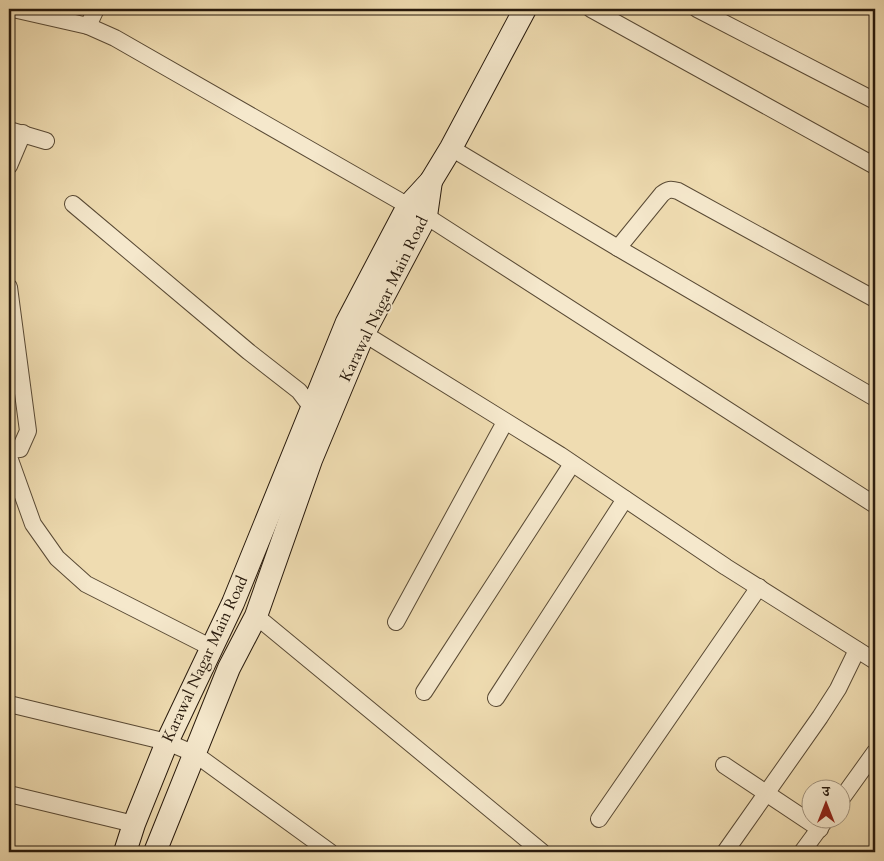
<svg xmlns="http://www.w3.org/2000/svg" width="884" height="861" font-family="Cardo,'Noto Serif Devanagari',serif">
	<rect width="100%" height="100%" fill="#efdcb1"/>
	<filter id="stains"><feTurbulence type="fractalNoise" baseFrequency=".004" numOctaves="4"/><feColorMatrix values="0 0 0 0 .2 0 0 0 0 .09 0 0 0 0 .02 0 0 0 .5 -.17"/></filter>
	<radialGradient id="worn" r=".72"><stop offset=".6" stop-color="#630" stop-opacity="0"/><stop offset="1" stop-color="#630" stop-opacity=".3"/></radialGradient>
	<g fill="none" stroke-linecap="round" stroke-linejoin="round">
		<g stroke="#594a35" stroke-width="18">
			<g id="street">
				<path d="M13,9L88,26L115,38L426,216L875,505"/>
				<path d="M591,9L875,166"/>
				<path d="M697,9L875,101"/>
				<path d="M88,26L96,9"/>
				<path d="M9,130L46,141"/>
				<path d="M451,148L618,248L875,398"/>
				<path d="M9,166L23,133"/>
				<path d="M73,204L249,352L299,391L312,408"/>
				<path d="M618,248L662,194C668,189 671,189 678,191L875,299"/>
				<path d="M9,287L28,431L20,449L9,450"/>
				<path d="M355,328L560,455L726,567L875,661"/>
				<path d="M9,457L33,524L57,558L86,584L212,648"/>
				<path d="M256,616L542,852"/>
				<path d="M396,622L505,422"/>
				<path d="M424,692L572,464"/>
				<path d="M496,698L625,499"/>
				<path d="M9,704L167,742L195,754L330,852"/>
				<path d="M724,765L820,829"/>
				<path d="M9,794L134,824"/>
				<path d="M842,798L875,752"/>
				<path d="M599,819L759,587"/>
				<path d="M725,852L820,717L838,689L857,650"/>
				<path d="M802,852L827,818"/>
			</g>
		</g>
		<g stroke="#27190c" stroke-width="24">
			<g id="secondary">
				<path d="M125,852L134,824L167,742L233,603L347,322L408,206L431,181L451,148L525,9"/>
				<path d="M155,852L229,668L256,616L311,460L364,333L426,216L431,181"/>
			</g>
		</g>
		<use href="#street" stroke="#f5e8cc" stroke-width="16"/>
		<use href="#secondary" stroke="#f5e8cc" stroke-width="22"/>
	</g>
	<g text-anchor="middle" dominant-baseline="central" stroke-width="4" stroke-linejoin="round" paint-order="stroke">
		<g font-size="16" fill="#27190c" stroke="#f5e8cc">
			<text transform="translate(384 299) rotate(-64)">Karawal Nagar Main Road</text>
			<text transform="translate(205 659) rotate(-65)">Karawal Nagar Main Road</text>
		</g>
	</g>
	<rect width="884" height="861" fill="none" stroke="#efdcb1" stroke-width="30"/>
	<rect x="10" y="10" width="864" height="841" fill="none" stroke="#27190c" stroke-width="2.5"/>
	<rect x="15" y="15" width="854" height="831" fill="none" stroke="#27190c"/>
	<g transform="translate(826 804)"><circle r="24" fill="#f5e8cc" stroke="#a3957f"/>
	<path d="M0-4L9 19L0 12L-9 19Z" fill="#8f2418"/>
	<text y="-8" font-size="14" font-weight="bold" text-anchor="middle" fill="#27190c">उ</text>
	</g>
	<rect width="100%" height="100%" filter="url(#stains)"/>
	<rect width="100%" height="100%" fill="url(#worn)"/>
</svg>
